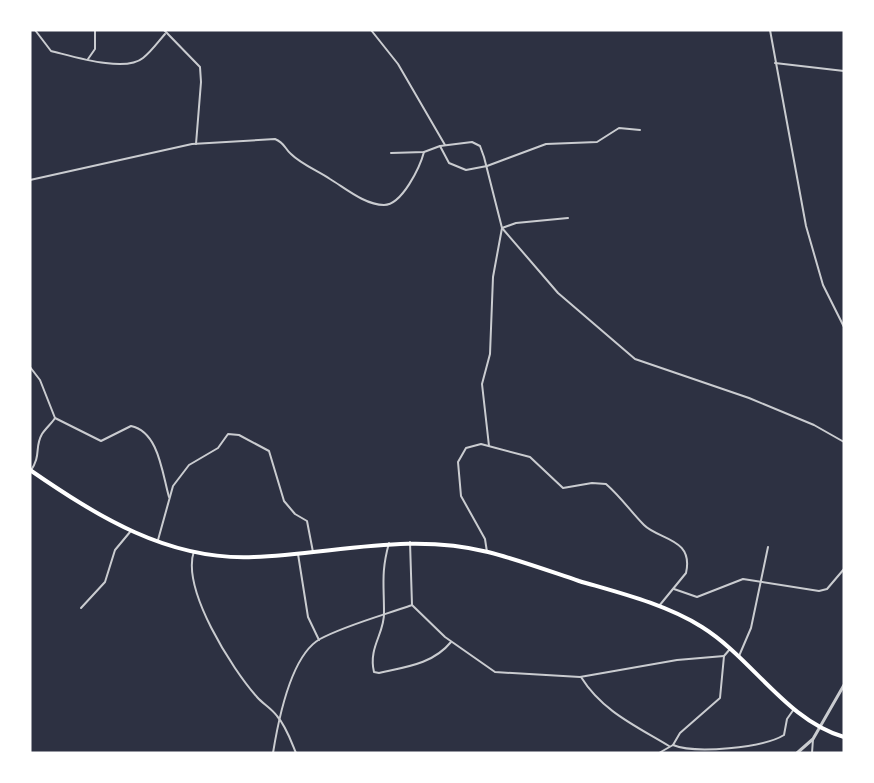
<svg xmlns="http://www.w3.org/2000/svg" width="874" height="783" font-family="Mulish,sans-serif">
	<rect width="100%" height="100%" fill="#2d3142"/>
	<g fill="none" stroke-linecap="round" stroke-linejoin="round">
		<g stroke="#caccd0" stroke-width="2">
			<path d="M35,30L51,51C72,56 125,73 143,58C151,52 158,42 165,34"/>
			<path d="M164,30L200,67L201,82L196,144"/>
			<path d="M371,30L398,64L445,145"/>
			<path d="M770,30L806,226L823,285L844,327"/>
			<path d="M88,59L95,49V30"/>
			<path d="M775,63L844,71"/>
			<path d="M440,146L449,163L466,170L487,166L546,144L597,142L619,128L640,130"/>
			<path d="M391,153L424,152L440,146L472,142L480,146L484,157L502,228L493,277L490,354L482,384L489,446"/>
			<path d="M30,180L192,144L275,139C285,143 284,148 291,154C301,164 318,171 330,179C345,188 365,205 384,205C402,205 420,167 424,152"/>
			<path d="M502,228L558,293L635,359L749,398L814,425L844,442"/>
			<path d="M502,228L516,223L568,218"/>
			<path d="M30,367L40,380L55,418C52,423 46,428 42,434C34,448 42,455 30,472"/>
			<path d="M55,418L101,441L131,426C159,432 162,473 169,497"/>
			<path d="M158,540L173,486L189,465L218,448L228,434L239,435L269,451L284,501L295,514L307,521L313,552"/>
			<path d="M389,543C381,572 384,584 384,612C385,633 368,647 374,672L379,673C406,667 433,664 451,642"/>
			<path d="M194,551C181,589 232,669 257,697C263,704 271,708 277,716C286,726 291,741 296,753"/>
			<path d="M487,552L485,539L461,496L458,462L466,448L481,444L530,457L563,488L592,483L606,484C621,497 631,512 644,525C659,540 694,538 686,573L659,606"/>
			<path d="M298,554L308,617L319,640"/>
			<path d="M674,589L697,597L743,579L819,591L827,589L844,569"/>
			<path d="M412,605L445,637L495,672L580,677L677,660L724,656"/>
			<path d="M81,608L105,582L115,550L130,532"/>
			<path d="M739,656L751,628L768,547"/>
			<path d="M581,677C602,711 636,726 669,746"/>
			<path d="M673,745L680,733L720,698L724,656L730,649"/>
			<path d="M273,753C278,722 290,656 320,639C346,625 384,615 412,605L410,542"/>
			<path d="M659,753L673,745C695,754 763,748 784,735L787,719L794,709"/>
			<path d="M812,753L813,739"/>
		</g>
		<path stroke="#caccd0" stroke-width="3" d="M797,753L813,739L844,685"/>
		<path stroke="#fff" stroke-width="4" d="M30,470C97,516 168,561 254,557C333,554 409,532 488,552C519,560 549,571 579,581C620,593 665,604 702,627C753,659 786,720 844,737"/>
	</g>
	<rect width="874" height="783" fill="none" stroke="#ffffff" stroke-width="63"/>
</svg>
